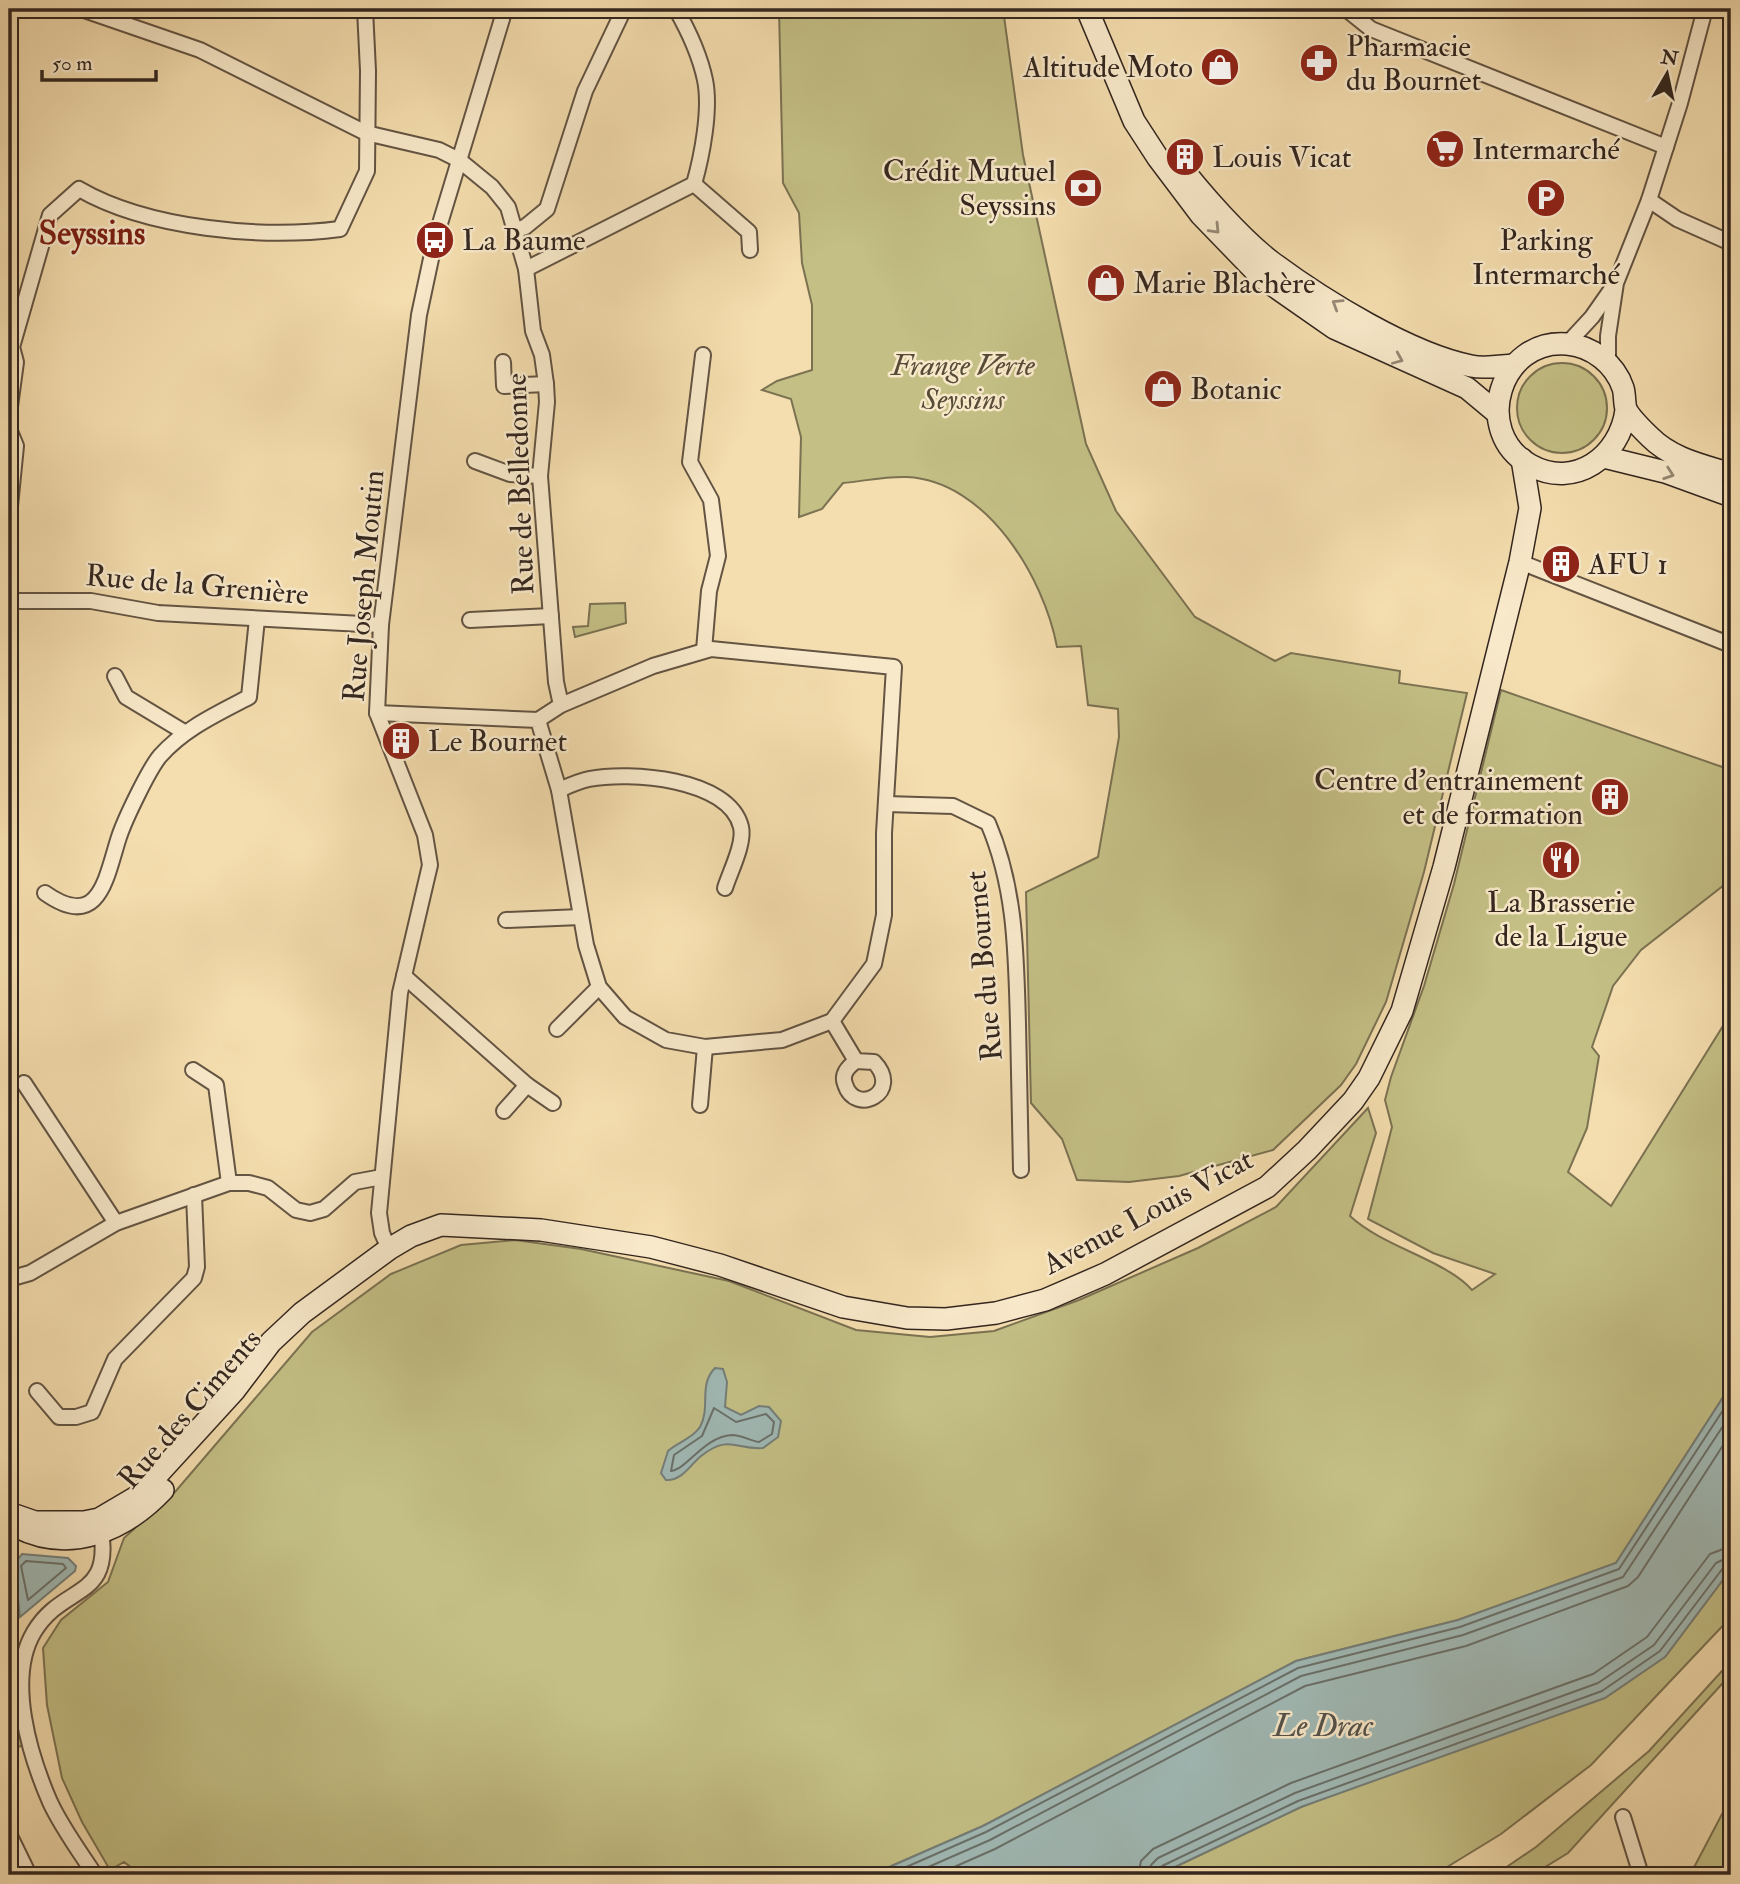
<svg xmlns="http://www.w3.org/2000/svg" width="1740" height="1884" font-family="'IM FELL Double Pica',serif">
	<rect width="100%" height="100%" fill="#f4ddae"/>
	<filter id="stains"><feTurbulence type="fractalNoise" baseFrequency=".00286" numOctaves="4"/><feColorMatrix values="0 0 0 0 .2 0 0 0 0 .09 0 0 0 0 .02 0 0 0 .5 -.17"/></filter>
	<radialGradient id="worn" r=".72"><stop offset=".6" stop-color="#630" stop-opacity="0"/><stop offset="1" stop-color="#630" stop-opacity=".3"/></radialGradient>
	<g fill="#c3bf85" stroke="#7b7252" stroke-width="2">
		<path d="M779,9H1003L1023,155L1086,444L1116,511L1195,617L1275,661L1291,653L1400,671L1399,683L1467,693L1424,872L1386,1002L1356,1064L1341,1085L1273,1150L1179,1176L1129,1182L1077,1180L1062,1139L1031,1103L1026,892L1098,857L1119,737L1118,709L1088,705L1081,646L1057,647C1044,578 987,481 907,477C887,476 864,481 843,483L822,509L799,517L801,437L791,399L762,390L777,381L812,370V305L802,263L799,213L783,183Z"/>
		<circle cx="1562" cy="408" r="45"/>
		<path d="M625,603L626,623L575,637L573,627L588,626L590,604Z"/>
		<path d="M1501,690L1731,770V874L1724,885L1641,950L1613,986L1592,1047L1599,1056L1587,1128L1568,1172L1611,1206L1731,1013V1385L1616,1563L1458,1620L1296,1661L983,1826L871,1875H141L124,1862L110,1870L82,1822L62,1778L47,1705L43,1648L61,1620L108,1582L124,1538L175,1492L312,1332L391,1274L461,1245L515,1240L581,1249L729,1281L856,1330L930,1337L994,1331L1079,1300L1198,1248L1276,1207L1368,1108L1376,1133L1350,1216C1383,1247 1446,1260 1472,1290L1495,1274L1433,1253L1368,1219L1392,1127L1385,1100L1391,1077L1424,986L1454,884Z"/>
		<path d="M1731,1569V1617L1591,1765L1501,1834L1434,1875H1158L1301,1807L1665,1657Z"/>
		<path d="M9,1651L25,1745L9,1749Z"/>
		<path d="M1731,1661V1674L1568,1853L1532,1875H1495L1536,1847L1649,1751Z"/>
		<path d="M1731,1797V1860L1723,1875H1690Z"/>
	</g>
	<g fill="#a0b9b5" stroke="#747e79" stroke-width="2">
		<path d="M715,1368L723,1369L727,1382L725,1407L741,1415L759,1406L769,1407L781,1421L778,1437L763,1448C736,1450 729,1434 701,1456C690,1465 682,1481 666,1480L661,1473L668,1451C678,1442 692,1439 700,1427C711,1407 698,1385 715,1368Z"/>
		<path d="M1731,1385V1569L1665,1657L1605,1698L1301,1807L1158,1875H871L983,1826L1296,1661L1458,1620L1616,1563Z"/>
		<path d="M22,1554L68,1558L76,1566L75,1571L20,1617L14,1564Z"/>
	</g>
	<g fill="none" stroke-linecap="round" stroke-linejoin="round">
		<g stroke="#6a706a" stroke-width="2">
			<path d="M714,1408L736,1422L766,1414L774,1422L772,1434L759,1442C750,1441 742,1435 732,1435C703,1437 689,1468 671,1471L674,1455L702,1436Z"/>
			<path d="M26,1561L63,1564L66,1568L28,1600L21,1566Z"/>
			<path d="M888,1875L986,1832L1298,1668L1460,1627L1619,1569L1731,1398"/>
			<path d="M910,1875L990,1840L1301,1676L1463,1635L1623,1577L1731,1414"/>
			<path d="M936,1875L995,1849L1305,1686L1466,1646L1628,1586L1638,1577L1731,1433"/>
			<path d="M1138,1875L1141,1861L1153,1849L1291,1783L1593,1674L1647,1637L1710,1554L1731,1546"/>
			<path d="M1149,1875L1151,1865L1158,1858L1295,1793L1598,1683L1654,1645L1716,1563L1731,1556"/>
			<path d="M1158,1875L1162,1866L1298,1801L1602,1691L1660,1651L1723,1568L1731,1565"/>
		</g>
		<g stroke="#635443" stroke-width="18">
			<g id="minor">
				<path d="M81,9L200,50L366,133L439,150L459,160L492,187L508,207L526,269L533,331L542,355L546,384L547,402L540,476L556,682L561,705"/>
				<path d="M1346,9L1371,29L1666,147"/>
				<path d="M694,184L749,232L750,250"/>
				<path d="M1649,200L1677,219L1731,243"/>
				<path d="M516,230L525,227L547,209L585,91L624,9"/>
				<path d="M526,269L694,184C702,156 711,109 705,80C700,56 688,30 676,9"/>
				<path d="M1567,344L1592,317L1613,287"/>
				<path d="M703,355L690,462L711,500L718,556L709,591L704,650"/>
				<path d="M503,362L504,386L546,384"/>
				<path d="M1608,363V336L1616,283L1649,200L1680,103L1705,9"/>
				<path d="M9,414L16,362L12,347L50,215L79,189C148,229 262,239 340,229L367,171L368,71L365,9"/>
				<path d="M9,429L16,446L9,516"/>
				<path d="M475,461L510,474L540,476"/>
				<path d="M1520,562L1731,645"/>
				<path d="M9,601H91L158,613L381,625"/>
				<path d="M470,620L551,616"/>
				<path d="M115,676L126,697L184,732"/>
				<path d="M377,713L538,720L561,705L653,666L711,649L894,667L884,833V915L874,964L832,1021L782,1040L705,1047L666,1040L625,1017L599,987L586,945L559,790L538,720"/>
				<path d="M559,790C568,786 579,781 589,779C629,771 729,778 741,827C745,843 730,872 725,888"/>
				<path d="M886,804L953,806L988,823C1016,888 1016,955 1018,1024C1019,1073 1020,1122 1021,1170"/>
				<path d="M45,893C100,932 106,877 119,837C125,819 149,769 160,756C185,728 217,714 249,697L257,619"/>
				<path d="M506,920L581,917"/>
				<path d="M404,976L527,1085L504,1111"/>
				<path d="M832,1021L856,1061L874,1062C903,1092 855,1117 845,1084C841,1074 848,1067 856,1061"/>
				<path d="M557,1029L599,987"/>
				<path d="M193,1070L216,1085L229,1183"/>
				<path d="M24,1083L116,1223"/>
				<path d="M527,1085L553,1103"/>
				<path d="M700,1105L705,1047"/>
				<path d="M389,1249L382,1233L379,1213L400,993L430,865L425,835L377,713L381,625L419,315L435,240L505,9"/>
				<path d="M9,1279L30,1273L116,1223L229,1183H249L268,1188L296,1210L310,1213L324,1209L355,1182L382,1177"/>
				<path d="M37,1391L59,1417H76L92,1412L115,1359L194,1278L197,1267L194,1195"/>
				<path d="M1623,1817L1641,1875"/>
				<path d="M9,1834L29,1875"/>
				<path d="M95,1875C80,1852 62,1828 50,1802C30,1756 6,1679 34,1632C64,1582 115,1602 100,1524"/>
			</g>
		</g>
		<g stroke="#33261f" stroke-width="24">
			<g id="secondary">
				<path d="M1087,9L1134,121L1158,158L1201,215L1261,277L1334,328L1467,388L1497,413"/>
				<path d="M1174,158C1199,191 1241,239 1273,263C1323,300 1410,354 1471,366C1485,369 1499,366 1513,365"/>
				<path d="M1626,410C1620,456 1575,490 1530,465C1471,432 1500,338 1567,344C1592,346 1615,364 1623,388C1625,394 1624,402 1626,409C1630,418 1643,430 1650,437C1672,459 1702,465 1731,474"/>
				<path d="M1604,457L1665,472L1731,496"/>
				<path d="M9,1513L35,1522H84L99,1519L138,1496L234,1391L271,1342L302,1313L389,1249L411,1236L441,1225L541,1230L651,1247L720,1265L843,1307L907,1318L946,1319L996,1313L1045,1300L1105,1274L1267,1187L1307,1150L1353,1101L1369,1078L1402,1011L1444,867L1520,562L1530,508L1522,459"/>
				<path d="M17,1527C70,1554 124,1531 163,1490"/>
			</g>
		</g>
		<use href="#minor" stroke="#f8e9ca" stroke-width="14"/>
		<use href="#secondary" stroke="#f8e9ca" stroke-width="21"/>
	</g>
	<defs><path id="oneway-chevron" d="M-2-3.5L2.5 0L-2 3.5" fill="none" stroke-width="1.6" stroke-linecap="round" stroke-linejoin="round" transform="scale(1.75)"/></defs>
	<g stroke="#968874">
		<use href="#oneway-chevron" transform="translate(1215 229) rotate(46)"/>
		<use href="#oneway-chevron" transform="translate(1337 304) rotate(-148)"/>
		<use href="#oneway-chevron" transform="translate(1398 359) rotate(23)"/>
		<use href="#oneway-chevron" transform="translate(1669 474) rotate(19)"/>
	</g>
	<defs>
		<g id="pharmacy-disc" transform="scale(2.0125)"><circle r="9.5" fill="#8f2418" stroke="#f8e9ca"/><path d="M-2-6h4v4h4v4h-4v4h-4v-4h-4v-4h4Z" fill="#fff"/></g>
		<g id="shop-disc" transform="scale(2.0125)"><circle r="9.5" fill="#8f2418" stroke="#f8e9ca"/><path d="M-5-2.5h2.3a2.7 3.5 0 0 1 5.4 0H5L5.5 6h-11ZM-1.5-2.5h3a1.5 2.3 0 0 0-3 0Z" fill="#fff"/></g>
		<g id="supermarket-disc" transform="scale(2.0125)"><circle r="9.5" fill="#8f2418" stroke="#f8e9ca"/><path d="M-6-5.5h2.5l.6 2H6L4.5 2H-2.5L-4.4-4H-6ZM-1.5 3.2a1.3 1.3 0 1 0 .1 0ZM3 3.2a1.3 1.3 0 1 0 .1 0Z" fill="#fff"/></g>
		<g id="building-disc" transform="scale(2.0125)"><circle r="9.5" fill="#8f2418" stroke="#f8e9ca"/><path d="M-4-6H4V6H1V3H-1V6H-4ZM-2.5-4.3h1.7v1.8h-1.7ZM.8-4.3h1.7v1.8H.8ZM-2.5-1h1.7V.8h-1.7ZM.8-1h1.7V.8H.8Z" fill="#fff"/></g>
		<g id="bank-disc" transform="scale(2.0125)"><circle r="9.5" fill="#8f2418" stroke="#f8e9ca"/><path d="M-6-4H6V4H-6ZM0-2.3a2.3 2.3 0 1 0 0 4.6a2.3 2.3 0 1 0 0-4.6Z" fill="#fff"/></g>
		<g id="parking-disc" transform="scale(2.0125)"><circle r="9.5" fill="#8f2418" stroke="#f8e9ca"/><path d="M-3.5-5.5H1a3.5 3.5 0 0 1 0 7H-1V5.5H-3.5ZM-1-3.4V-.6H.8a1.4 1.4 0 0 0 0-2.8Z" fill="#fff"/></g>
		<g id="bus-disc" transform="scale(2.0125)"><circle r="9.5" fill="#8f2418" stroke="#f8e9ca"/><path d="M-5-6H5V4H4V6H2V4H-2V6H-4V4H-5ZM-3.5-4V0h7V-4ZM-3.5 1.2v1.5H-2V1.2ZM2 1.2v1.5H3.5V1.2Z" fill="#fff"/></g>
		<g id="restaurant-disc" transform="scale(2.0125)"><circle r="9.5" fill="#8f2418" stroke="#f8e9ca"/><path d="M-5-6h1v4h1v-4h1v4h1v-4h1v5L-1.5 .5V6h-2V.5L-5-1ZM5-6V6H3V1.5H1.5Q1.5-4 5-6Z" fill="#fff"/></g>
	</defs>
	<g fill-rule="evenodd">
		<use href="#pharmacy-disc" x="1319" y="63"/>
		<use href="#shop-disc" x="1220" y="67"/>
		<use href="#supermarket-disc" x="1445" y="149"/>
		<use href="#building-disc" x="1185" y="157"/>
		<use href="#bank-disc" x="1083" y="188"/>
		<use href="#parking-disc" x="1546" y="198"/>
		<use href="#bus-disc" x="435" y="240"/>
		<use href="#shop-disc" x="1106" y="283"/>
		<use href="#shop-disc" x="1163" y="389"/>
		<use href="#building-disc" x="1561" y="564"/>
		<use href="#building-disc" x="401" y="741"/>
		<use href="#building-disc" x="1610" y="797"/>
		<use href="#restaurant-disc" x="1561" y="860"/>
	</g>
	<g text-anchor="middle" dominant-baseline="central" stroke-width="5" stroke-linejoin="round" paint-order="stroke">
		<g font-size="30" fill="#33261f" stroke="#f8e9ca" text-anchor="start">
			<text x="1346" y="46">Pharmacie<tspan x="1346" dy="34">du Bournet</tspan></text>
			<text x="1193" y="67" text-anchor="end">Altitude Moto</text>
			<text x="1472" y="149">Intermarché</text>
			<text x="1212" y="157">Louis Vicat</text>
			<text x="1056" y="171" text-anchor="end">Crédit Mutuel<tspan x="1056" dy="34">Seyssins</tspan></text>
			<text x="462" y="240">La Baume</text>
			<text x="1546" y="240" text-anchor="middle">Parking<tspan x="1546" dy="34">Intermarché</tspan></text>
			<text x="1133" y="283">Marie Blachère</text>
			<text x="1190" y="389">Botanic</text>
			<text x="1588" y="564">AFU 1</text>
			<text x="428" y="741">Le Bournet</text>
			<text x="1583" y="780" text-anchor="end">Centre d'entrainement<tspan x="1583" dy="34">et de formation</tspan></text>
			<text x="1561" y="902" text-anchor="middle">La Brasserie<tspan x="1561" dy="34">de la Ligue</tspan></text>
		</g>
		<g font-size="30" font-style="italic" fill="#574c38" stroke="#f8e9ca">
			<text x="963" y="365">Frange Verte<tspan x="963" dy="34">Seyssins</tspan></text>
		</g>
		<g font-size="30" fill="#33261f" stroke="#f8e9ca">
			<text transform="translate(520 484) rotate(-92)">Rue de Belledonne</text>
			<text transform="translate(197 585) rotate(5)">Rue de la Grenière</text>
			<text transform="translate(364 586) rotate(-85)">Rue Joseph Moutin</text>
			<text transform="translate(984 966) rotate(-95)">Rue du Bournet</text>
			<text transform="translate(1148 1212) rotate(-28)">Avenue Louis Vicat</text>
			<text transform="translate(190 1409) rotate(-49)">Rue des Ciments</text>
		</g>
		<g font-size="32" font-style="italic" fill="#54524c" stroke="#f8e9ca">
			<text x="1323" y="1726">Le Drac</text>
		</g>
		<g font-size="33" font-weight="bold" fill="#7a1f14" stroke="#f8e9ca">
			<text x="92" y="233">Seyssins</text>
		</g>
	</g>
	<rect width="1740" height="1884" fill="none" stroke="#f4ddae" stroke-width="35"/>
	<rect x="10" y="10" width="1719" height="1863" fill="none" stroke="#33261f" stroke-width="3.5"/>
	<rect x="18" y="18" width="1705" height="1849" fill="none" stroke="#33261f" stroke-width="2"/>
	<g transform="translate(1667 74) rotate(9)" stroke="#f8e9ca" stroke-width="5" paint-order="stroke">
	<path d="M0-5L12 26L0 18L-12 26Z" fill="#33261f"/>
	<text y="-10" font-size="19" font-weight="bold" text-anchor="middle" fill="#33261f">N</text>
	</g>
	<path d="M42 70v10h114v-10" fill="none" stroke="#33261f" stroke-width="3.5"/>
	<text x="52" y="70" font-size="21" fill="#33261f" stroke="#f8e9ca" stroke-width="5" paint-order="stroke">50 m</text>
	<rect width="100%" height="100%" filter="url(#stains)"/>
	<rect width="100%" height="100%" fill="url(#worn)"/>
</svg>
